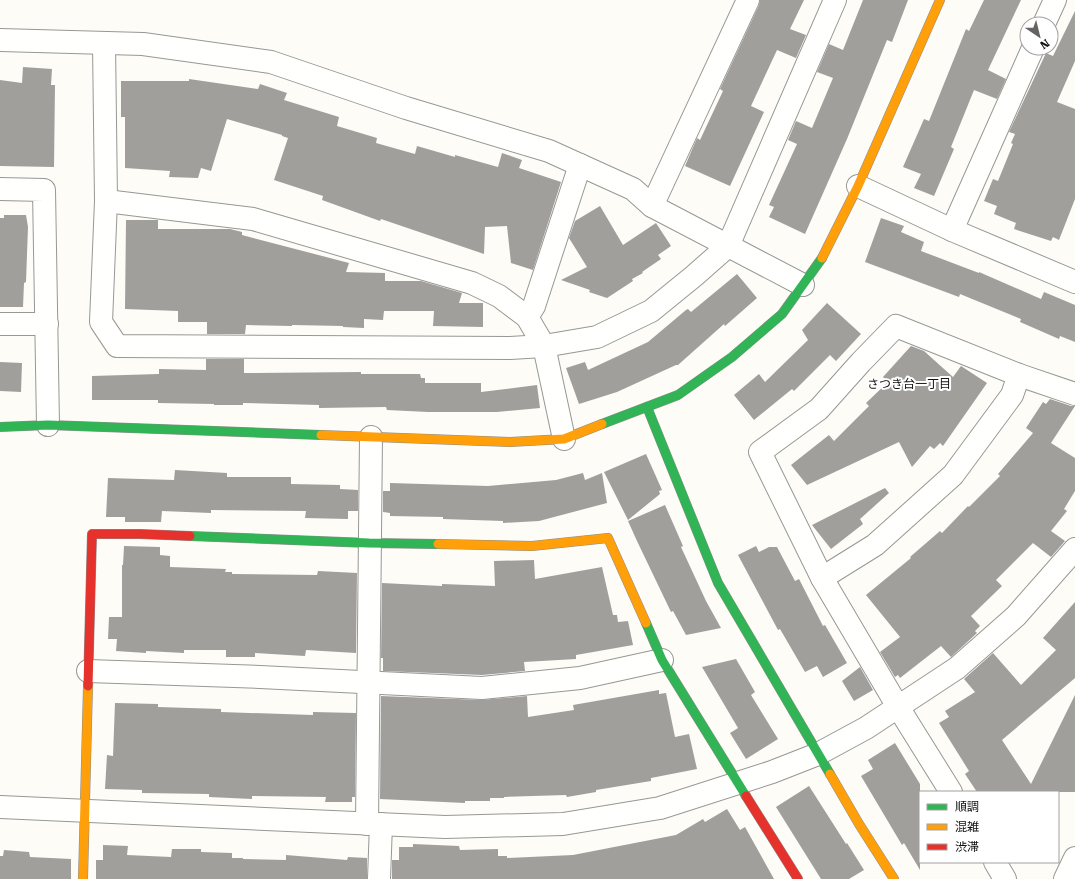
<svg xmlns="http://www.w3.org/2000/svg" width="1075" height="879" font-family="'Roboto Serif','Noto Sans JP',serif">
	<rect width="100%" height="100%" fill="#fdfcf7"/>
	<g fill="#a19f9c">
		<path d="M760,0H804L790,29L806,35L796,58L777,50L751,106L764,112L730,186L685,166L697,138L700,140L723,91L720,89L759,5Z"/>
		<path d="M863,0H908L892,42L887,40L847,139L805,234L769,217L774,207L769,205L797,144L788,140L796,121L812,128L833,78L817,72L829,44L843,50Z"/>
		<path d="M984,0H1021L988,70L1006,79L997,99L974,90L951,147L954,149L934,196L914,188L921,174L903,167L924,119L929,121L966,29L969,31Z"/>
		<path d="M1075,11V61L1057,102L1075,109V199L1059,240L1053,237L1051,241L1014,229L1016,223L994,214L997,206L984,201L993,179L998,181L1013,144L1011,143L1015,134L1009,132L1046,53L1053,56Z"/>
		<path d="M23,67L52,69L51,85H55L54,167L0,166V80L22,83Z"/>
		<path d="M189,79L258,89L260,84L287,93L284,100L339,117L337,126L377,138L376,143L415,154L417,146L455,157V155L498,167L502,153L522,160L519,168L561,182L533,270L511,263L507,226L485,227L484,254L381,219L380,221L322,200L323,196L274,180L288,138L282,136V135L227,119L211,171L201,168L198,178L169,177L170,171L125,168V117H121V81H189Z"/>
		<path d="M600,206L623,245L656,223L671,246L658,255L661,259L642,272L643,273L632,279L633,281L607,298L589,292L590,290L561,280L587,267L569,238L575,221Z"/>
		<path d="M4,215H26L28,227L26,282L24,283L23,307H0V218H4Z"/>
		<path d="M881,218L904,226L901,232L924,242L921,251L979,273V272L1041,299L1044,292L1075,305V342L1060,336L1059,339L1020,322L1021,319L960,294L959,297L865,262Z"/>
		<path d="M126,220H158V229H230L242,232V235L349,263L346,272L385,273V281H421L462,293L459,303H483V327L433,326L434,311H384L383,320L364,319V328L343,327V326L292,325V326L246,325L245,334H207V322H178V311L125,309Z"/>
		<path d="M737,274L757,298L725,326L724,324L678,365H676L617,392L579,404L566,368L585,362L588,370L648,342L686,310L688,309L691,312Z"/>
		<path d="M827,303L861,334L836,361L830,355L794,391L792,389L754,420L734,395L759,374L765,382L808,340L802,330Z"/>
		<path d="M911,346L924,351L953,377L961,366L987,383L943,446L940,443L934,449L930,446L912,467L899,442L807,485L791,465L829,435L834,441L869,406L866,403L888,382L883,377Z"/>
		<path d="M206,359H244V373L361,372V374H420L421,378H425V383H481V392L537,385L540,408L497,412H428L387,410L386,407L319,408V405L243,403V405H214V404L158,403V400H92V376L159,374V369L206,370Z"/>
		<path d="M0,362L22,363L21,392L0,391Z"/>
		<path d="M1050,399L1071,406H1075L1051,443L1075,458V491L1064,509L1067,511L1051,531L1065,541L1051,557L1033,543L996,580L1002,586L971,616L980,626L975,631L977,633L951,657L941,646L900,678L898,675L895,677L880,652L900,637L866,595L911,558L910,557L940,531L942,533L968,506L969,507L1000,476L998,474L1033,433L1026,428L1043,402L1046,404Z"/>
		<path d="M646,454L662,490L659,491L660,494L628,520L604,472Z"/>
		<path d="M175,470L227,473V477H291V484L340,485V489L358,490V511H348V519L305,518L306,511L211,510V513L162,511L161,522H125V517H106L108,478L174,480Z"/>
		<path d="M583,473L585,480L602,473L607,503L539,521L503,523V521L443,519V517L390,516V513L383,512V491H390V483L488,486L556,480Z"/>
		<path d="M885,488L889,493L860,519L863,524L831,549L812,525Z"/>
		<path d="M665,505L683,546L681,547L706,601L721,628L686,635L673,611L671,612L637,541L628,521Z"/>
		<path d="M124,546L160,547V555L170,556V567L226,569L225,572H232V574L317,575L318,571L357,573L356,653L306,650L305,656L255,653V657H226V650H184V653L146,651V653L116,651L117,639H108L109,617H122V565H123Z"/>
		<path d="M756,546L759,552L769,547H777L795,581L799,579L823,626L825,625L847,663L823,677L817,666L805,672L780,629L778,630L738,555Z"/>
		<path d="M534,560L535,579L602,567L613,615H617L618,622L628,621L633,645L576,655V659L524,662L525,671L482,675L383,671V658H381L382,583L442,586V584L495,586L494,561Z"/>
		<path d="M1075,602V678L1002,740L1031,784L1075,695V792H977L965,774L969,771L939,723L949,717L945,711L975,692L964,679L993,653L1021,685L1056,650L1043,638Z"/>
		<path d="M736,659L755,692L751,695L778,739L746,759L730,733L738,728L702,667Z"/>
		<path d="M860,667L873,690L854,701L842,681Z"/>
		<path d="M659,690V694L666,693L675,737L689,734L697,769L651,778V781L596,790V792L567,797L566,795L504,797V798H490V801H465V803L380,799L381,696L481,700L527,696L528,717L574,710L573,705Z"/>
		<path d="M115,703L158,704V707L221,709V712L313,715V712L356,713L355,797H352V802H325L326,797L252,796V799L209,797V794L142,793V790L105,789L107,755L113,756Z"/>
		<path d="M895,743L920,784V870L904,843L902,845L861,776L873,769L868,760Z"/>
		<path d="M809,786L846,844L847,843L864,870L849,879H821L776,807Z"/>
		<path d="M727,809L740,830L745,827L774,879H392V860H399V847H413V844L459,846L460,850L498,849V856H507V858L573,855L676,835L703,819L705,822Z"/>
		<path d="M103,845L128,846L127,855L171,857L172,849H201V852L232,853V858H243V859L286,860V855L347,860L348,857L367,858V879H96V860H103Z"/>
		<path d="M4,850L29,852L30,857L71,859V879H0V856H3Z"/>
	</g>
	<g fill="none" stroke-linecap="round" stroke-linejoin="round">
		<g stroke="#979795" stroke-width="24">
			<g id="street">
				<path d="M1044,24L1055,0"/>
				<path d="M0,40L143,44L271,62L406,108L549,151L633,189L652,206L803,285"/>
				<path d="M104,43L106,201L101,322L117,346L510,348L544,346L597,337L651,311L694,276L728,246L835,0"/>
				<path d="M858,186L952,230L1075,282"/>
				<path d="M0,189L44,190L48,425"/>
				<path d="M106,201L253,219L472,283L499,296L527,317L544,346L564,439"/>
				<path d="M652,206L748,0"/>
				<path d="M952,230L1033,48"/>
				<path d="M527,317L534,306L580,165"/>
				<path d="M0,324H47"/>
				<path d="M822,578L875,545L953,475L1012,395L1019,375"/>
				<path d="M88,671L260,677L482,688L580,678L662,660"/>
				<path d="M951,792L898,707L822,578L760,452L819,409L861,362L896,326L1019,375L1075,394"/>
				<path d="M0,807L445,827L563,824L660,808L772,772L818,754L866,728L957,668L1016,616L1075,549"/>
				<path d="M367,824L371,437"/>
				<path d="M995,862L1005,879"/>
				<path d="M379,879L381,824"/>
				<path d="M1065,879L1075,858"/>
			</g>
		</g>
		<g stroke="#8e8d8b" stroke-width="10">
			<g id="fast">
				<path d="M647,407L718,583L830,774"/>
				<path d="M602,424L678,395L732,357L782,314L822,258"/>
				<path d="M0,427L48,425L321,435"/>
				<path d="M190,536L369,543L438,544"/>
				<path d="M646,623L662,660L746,796"/>
			</g>
		</g>
		<g stroke="#8e8d8b" stroke-width="10">
			<g id="slow">
				<path d="M822,258L858,186L940,0"/>
				<path d="M321,435L510,442L564,439L602,424"/>
				<path d="M438,544L532,546L608,538L646,623"/>
				<path d="M830,774L859,824L894,879"/>
				<path d="M83,879L88,686"/>
			</g>
		</g>
		<g stroke="#8e8d8b" stroke-width="10">
			<g id="jam">
				<path d="M88,686L92,534H140L190,536"/>
				<path d="M746,796L798,879"/>
			</g>
		</g>
		<use href="#street" stroke="#fffffe" stroke-width="22"/>
		<use href="#fast" stroke="#30b455" stroke-width="9"/>
		<use href="#slow" stroke="#ff9f0a" stroke-width="9"/>
		<use href="#jam" stroke="#e5322d" stroke-width="9"/>
	</g>
	<g text-anchor="middle" dominant-baseline="central" stroke-width="4" stroke-linejoin="round" paint-order="stroke">
		<g font-size="12" fill="#111" stroke="#fff">
			<text x="909" y="384">さつき台一丁目</text>
		</g>
	</g>
	<rect x="919" y="791" width="140" height="72" fill="#ffffff" stroke="#a0a0a0"/>
	<rect x="927" y="804" width="20" height="6" fill="#30b455" stroke="#a0a0a0"/>
	<text x="955" y="811" font-size="12" fill="#111111">順調</text>
	<rect x="927" y="824" width="20" height="6" fill="#ff9f0a" stroke="#a0a0a0"/>
	<text x="955" y="831" font-size="12" fill="#111111">混雑</text>
	<rect x="927" y="844" width="20" height="6" fill="#e5322d" stroke="#a0a0a0"/>
	<text x="955" y="851" font-size="12" fill="#111111">渋滞</text>
	<g transform="translate(1039 36) rotate(145)"><circle r="19" fill="#ffffff" stroke="#a0a0a0"/>
	<path d="M0-3L7 15L0 10L-7 15Z" fill="#646362"/>
	<text y="-6" font-size="11" font-weight="bold" text-anchor="middle" fill="#111111">N</text>
	</g>
</svg>
